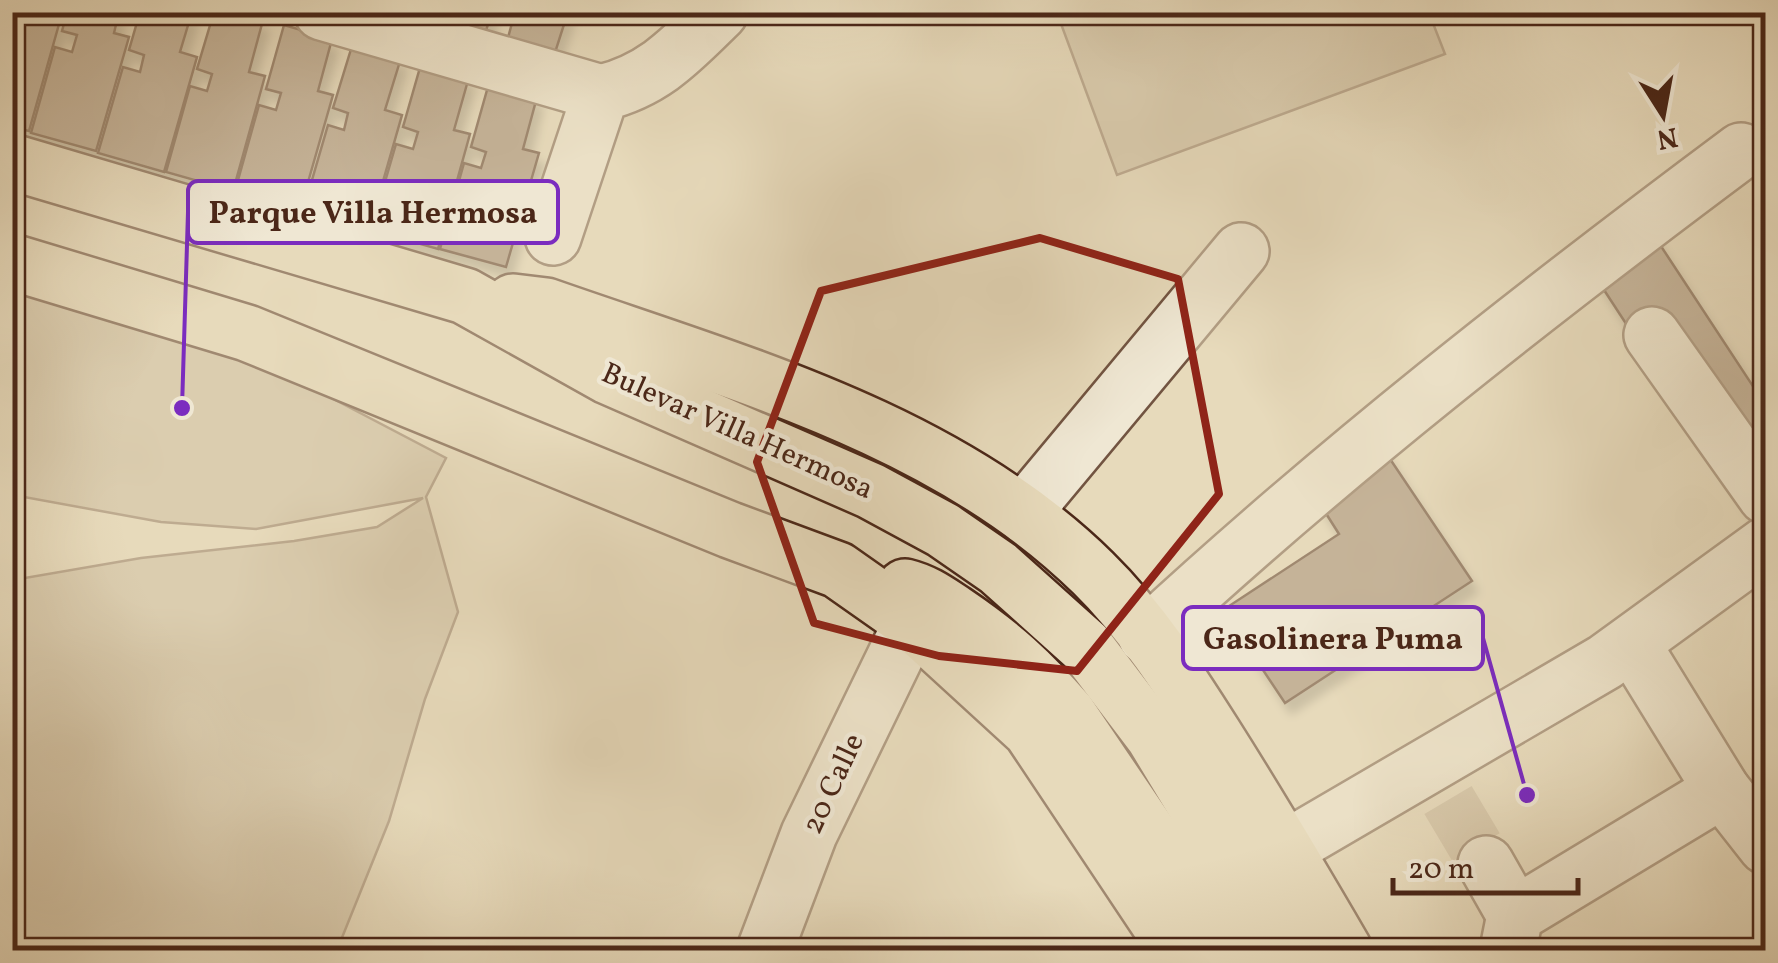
<svg xmlns="http://www.w3.org/2000/svg" width="1778" height="963" font-family="Vollkorn,serif">
	<defs>
		<filter id="shadow"><feDropShadow dx="6" dy="11" stdDeviation="5" flood-color="#0004"/></filter>
	</defs>
	<rect width="100%" height="100%" fill="#e7dabb"/>
	<filter id="stains"><feTurbulence type="fractalNoise" baseFrequency=".002" numOctaves="4"/><feColorMatrix values="0 0 0 0 .2 0 0 0 0 .09 0 0 0 0 .02 0 0 0 .5 -.17"/></filter>
	<radialGradient id="worn" r=".72"><stop offset=".6" stop-color="#630" stop-opacity="0"/><stop offset="1" stop-color="#630" stop-opacity=".3"/></radialGradient>
	<g fill="#ccbc9f" stroke="#8c725c" stroke-width="2.5">
		<path d="M1057,13H1429L1445,54L1117,175Z"/>
		<path d="M12,285L257,359L446,458L426,497L458,612L425,699L389,821L337,950H13V580L141,558L294,541L377,527L423,498L256,529L161,522L13,495Z"/>
	</g>
	<g fill="#9c846d" stroke="#4b2718" stroke-width="2.5" filter="url(#shadow)">
		<path d="M12,12H49L61,17L29,131L12,127Z"/>
		<path d="M67,12H119L114,33L129,37L96,151L31,133L55,47L72,52L77,35L62,31Z"/>
		<path d="M140,12H192L180,52L197,57L164,172L98,153L123,67L140,72L144,55L129,50Z"/>
		<path d="M214,12H237L263,20L249,72L265,76L233,191L166,172L190,86L207,91L212,74L197,69Z"/>
		<path d="M439,12H492L482,43L435,29Z"/>
		<path d="M515,12H568L552,62L505,49Z"/>
		<path d="M284,25L332,39L318,91L333,95L300,210L235,191L259,105L276,110L281,93L266,89Z"/>
		<path d="M352,46L401,58L385,110L402,115L369,230L303,211L328,125L344,130L348,113L333,108Z"/>
		<path d="M421,64L469,77L454,130L470,134L438,249L371,230L396,144L413,149L418,132L403,127Z"/>
		<path d="M489,83L537,97L523,149L539,153L506,267L440,249L464,163L481,168L486,152L471,147Z"/>
		<path d="M1651,231L1766,406V538L1591,270Z"/>
		<path d="M1382,447L1472,581L1285,703L1223,610L1339,534L1313,493Z"/>
	</g>
	<g fill="none" stroke-linecap="round" stroke-linejoin="round">
		<path stroke="#c8b69a" stroke-width="55" stroke-dasharray="55 28" stroke-linecap="butt" d="M1448,800L1486,864"/>
		<g stroke="#725441" stroke-width="60">
			<g id="minor">
				<path d="M322,12L601,93"/>
				<path d="M553,237L601,93C655,80 682,49 720,12"/>
				<path d="M1652,335L1766,496"/>
				<path d="M1025,515L1041,491L1241,251"/>
				<path d="M1146,636C1334,462 1536,304 1741,151"/>
				<path d="M1632,644L1722,790L1766,846"/>
				<path d="M1285,849L1605,662L1766,545"/>
				<path d="M1486,864L1515,915"/>
				<path d="M765,950L809,834L912,622"/>
				<path d="M1508,950L1515,915L1722,790"/>
			</g>
		</g>
		<g stroke="#4b2718" stroke-width="60">
			<g id="major">
				<path d="M12,162L465,296L608,376L871,491L943,530L998,568L1085,646L1154,737L1283,950"/>
				<path d="M12,262L247,333L730,530L838,570L912,622L1031,731L1177,950"/>
				<path d="M513,302L546,306C734,372 947,429 1093,573C1141,620 1179,679 1215,736C1260,807 1302,878 1344,950"/>
				<path d="M905,587C925,592 938,602 955,613C1001,644 1032,672 1068,714L1228,950"/>
			</g>
		</g>
		<use href="#minor" stroke="#efe7d3" stroke-width="55"/>
		<use href="#major" stroke="#e7dabb" stroke-width="55"/>
	</g>
	<path d="M0 0H1778V963H0ZM1040,238L1178,279L1219,494L1077,671L939,656L814,623L757,462L821,291Z" fill="#e7dabb" fill-opacity=".55" fill-rule="evenodd"/>
	<path fill="none" stroke="#8f2418" stroke-width="8" stroke-linejoin="round" d="M1040,238L1178,279L1219,494L1077,671L939,656L814,623L757,462L821,291Z"/>
	<g text-anchor="middle" dominant-baseline="central" stroke-width="9" stroke-linejoin="round" paint-order="stroke">
		<g font-size="30" fill="#4b2718" stroke="#efe7d3">
			<text transform="translate(737 432) rotate(24)">Bulevar Villa Hermosa</text>
			<text transform="translate(834 784) rotate(-65)">20 Calle</text>
		</g>
	</g>
	<path fill="none" stroke="#7b2cbf" stroke-width="4" d="M182 408L188 212M1527 795L1483 638"/>
	<g fill="#7b2cbf" stroke="#efe7d3" stroke-width="4">
		<circle cx="182" cy="408" r="10"/>
		<circle cx="1527" cy="795" r="10"/>
	</g>
	<g fill="#efe7d3" stroke="#7b2cbf" stroke-width="4">
		<rect x="188" y="181" width="370" height="62" rx="10"/>
		<rect x="1183" y="607" width="300" height="62" rx="10"/>
	</g>
	<g font-size="32" text-anchor="middle" font-weight="bold" fill="#4b2718">
		<text x="373" y="223">Parque Villa Hermosa</text>
		<text x="1333" y="649">Gasolinera Puma</text>
	</g>
	<rect width="1778" height="963" fill="none" stroke="#e7dabb" stroke-width="50"/>
	<rect x="15" y="15" width="1748" height="933" fill="none" stroke="#4b2718" stroke-width="5"/>
	<rect x="25" y="25" width="1728" height="913" fill="none" stroke="#4b2718" stroke-width="2.5"/>
	<g transform="translate(1663 115) rotate(169)" stroke="#efe7d3" stroke-width="8" paint-order="stroke">
	<path d="M0-8L18 38L0 25L-18 38Z" fill="#4b2718"/>
	<text y="-15" font-size="28" font-weight="bold" text-anchor="middle" fill="#4b2718">N</text>
	</g>
	<path d="M1393 878v15h185v-15" fill="none" stroke="#4b2718" stroke-width="5"/>
	<text x="1408" y="878" font-size="30" fill="#4b2718" stroke="#efe7d3" stroke-width="8" paint-order="stroke">20 m</text>
	<rect width="100%" height="100%" filter="url(#stains)"/>
	<rect width="100%" height="100%" fill="url(#worn)"/>
</svg>
